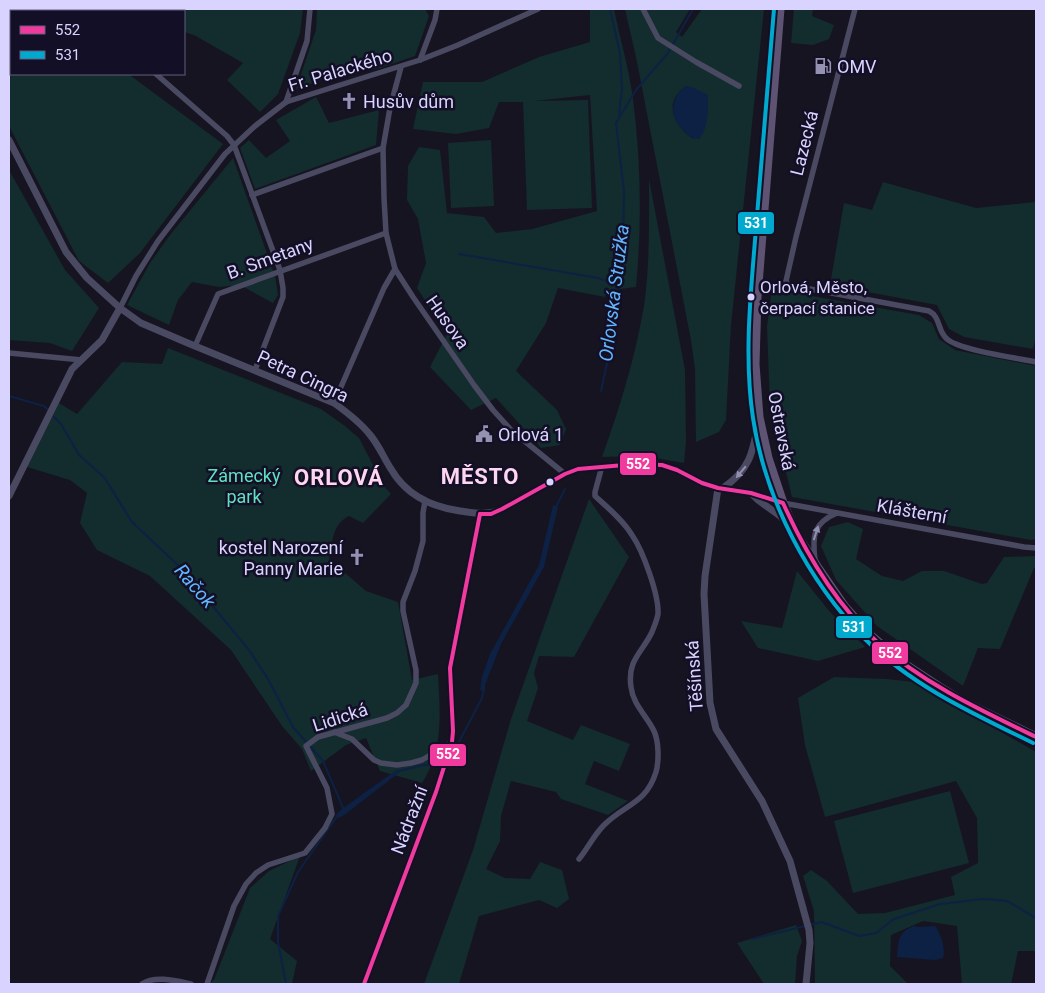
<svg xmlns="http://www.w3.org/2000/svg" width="1045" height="993" font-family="Roboto,sans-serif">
	<rect width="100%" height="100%" fill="#161421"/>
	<g fill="#132c2d" fill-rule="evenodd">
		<path d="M9,9H303L300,33L278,94L260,112L227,80L243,63L194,35L184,32V11H11V74H132L131,76L223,144L140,253L108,283L79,261L9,126Z"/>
		<path d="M317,9H425L429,16L415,56L380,68L329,77L296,89L316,30Z"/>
		<path d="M590,9H614C620,39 629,69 633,99C641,162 642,224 636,287L612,290L607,292L605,297L558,288L546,323L516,371L557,410L566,429L560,445L541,448L496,398L471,410L430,367L447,334L417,288L426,263L418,219L407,200L408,166L419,147L440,150L447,213L484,217L496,233L532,229L597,211L590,95L534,101L588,100L592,208L527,210L523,102H499L489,128L456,134L413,129L423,82H482L539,57L590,42Z"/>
		<path d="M625,9H690L676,32L682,37L702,9H764L731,325L726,420L719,432L696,442L695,369L691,340L636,57ZM686,86L693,139C674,125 662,103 686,86Z"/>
		<path d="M794,9H813L812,16L834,25L829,39L813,45L791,43Z"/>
		<path d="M316,97L329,123L379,110L376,145L255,189L240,148L249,140L266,158L290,141L276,120Z"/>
		<path d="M491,140L494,206L451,208L448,143Z"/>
		<path d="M233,158L275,276L278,295L273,303L240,285L219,287L192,282L178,300L169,325L127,305L150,263L170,235Z"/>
		<path d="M9,170L65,270L99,308L72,351L50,343L9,340Z"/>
		<path d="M649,179L685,370L686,441L684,463L644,456L602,457C620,407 635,358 644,306C650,264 649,221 649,179Z"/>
		<path d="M883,182L976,208L1036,202V336L1033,349L964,337L949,329L937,305L830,285L844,203L872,210Z"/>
		<path d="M772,289L919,315L932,323L939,339L955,350L1036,366V539L1031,540L792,497L770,405L767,327Z"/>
		<path d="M168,348L321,409L345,426L359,438L384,486L391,494L363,523L349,516C332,524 333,541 329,559L366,591L398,602L412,680L438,674C440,713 444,749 422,783L380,771L366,738L346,745L311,771L302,749L282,726L231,650L150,576L97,550L80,523L87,493L70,480L27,467L59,403L77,414L122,362L162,364Z"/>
		<path d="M589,499L629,557L574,657L539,656L534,673L538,688L527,721L573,740L581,725L630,744L619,771L594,761L585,784L628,801L608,815L561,799L556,792L511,781L501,816L500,841L486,869L505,878L530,879L540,862L562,870L569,899L557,908L539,900L479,916L459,984H424L473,850L511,719Z"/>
		<path d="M848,522L863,529L856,559L882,576L903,581L922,571H944L982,584L987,583L1004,557L1036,556V568H1034L1000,649L978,648L963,686L877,626L836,580L821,546L829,527Z"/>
		<path d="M797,571L830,612L865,647L818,661L758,648L741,621L782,628Z"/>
		<path d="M834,677L887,679L914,682L1036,752V951H1018L1011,984H962L957,926L923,921L891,935L890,966L908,984H815L814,911L803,876L811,870L827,881L858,914L885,913L955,895L951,877L978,863L977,818L956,781L825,817L805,745L798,698Z"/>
		<path d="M950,791L969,863L853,893L834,821Z"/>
		<path d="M300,856L270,939L297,961L292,984H209L214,980L250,888L269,871Z"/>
		<path d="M796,925L802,941L797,956L795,984H764L737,943Z"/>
	</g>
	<g fill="#0d2144">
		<path d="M686,86L692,87L708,95C708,109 709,128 699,139C691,139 688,135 683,130C669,117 670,97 686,86Z"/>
		<path d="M553,505L558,507L544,567L501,644L485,685V691L480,690L482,677L490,654L539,565Z"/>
		<path d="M398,769L400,772L344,815L338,818L336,815L342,809Z"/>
		<path d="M914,926C921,928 927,926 935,926C941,934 946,950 943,958L935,960L897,957C899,941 897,933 914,926Z"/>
	</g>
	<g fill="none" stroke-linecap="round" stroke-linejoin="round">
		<g stroke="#0d2144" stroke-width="2">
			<path d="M610,9L620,53L622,89L619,115"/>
			<path d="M459,254L598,278L618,285"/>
			<path d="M601,391L611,345L623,244L624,192L616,123L636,90L668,53L693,9"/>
			<path d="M9,396L44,406L48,410"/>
			<path d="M51,414L61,424L79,455L104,477L132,522L182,569L249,650L268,679L293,727L323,761L344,810"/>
			<path d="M556,507L565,489"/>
			<path d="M450,759L482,698L484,689"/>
			<path d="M399,771L424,765L443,764"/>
			<path d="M752,939L822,922L859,936L876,933L894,919L940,904L983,899L1007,901L1036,918"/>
			<path d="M286,984L278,942V916L298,872L338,815"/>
		</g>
		<g stroke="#4a4962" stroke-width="5.5">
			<path d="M643,9L658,38L696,62L739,86"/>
			<path d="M855,9L796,237L786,281L788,285L929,311C941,317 937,331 947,339C959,350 1017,358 1036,362"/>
			<path d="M420,60L435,20L437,9"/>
			<path d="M401,67L390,108L383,148L384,198L386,233L395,269L413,297L474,385L493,410L511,430L565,474"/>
			<path d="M156,74L227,136L234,145L280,270L283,288V297L255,370"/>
			<path d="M286,102L307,41L310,9"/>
			<path d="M252,195L383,148"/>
			<path d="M120,308L136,276L158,241L225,154L255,126L286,102L420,60L458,45L538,9"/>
			<path d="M195,346L218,294L386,233"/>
			<path d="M9,353L82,360"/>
			<path d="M334,403L384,288L395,269"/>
			<path d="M783,503L1024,547L1036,548"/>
			<path d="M815,560C812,536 813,523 837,513"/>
			<path d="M334,732L352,739L374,760L381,763L397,765L411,763L422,760L452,742"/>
			<path d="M579,859C588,848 594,835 604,825C625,804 646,804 656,772C659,761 659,742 654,731C647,716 633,705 631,687C627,660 642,653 652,632C654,627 657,620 658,614C659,595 643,551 632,535C623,520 608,508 595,496V492L602,466"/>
			<path d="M142,984C155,975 177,981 191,984"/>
			<path d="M207,984L234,906L246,884L256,873L268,865L305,853L325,828L332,814L327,788L306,746L318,737L387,718L397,713L406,705L416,683V670L403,611V602L415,571L423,541V513L425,501"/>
		</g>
		<g stroke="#4a4962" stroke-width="7">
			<path d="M9,140L66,252L87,278L120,308L141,323L190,344L334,403C348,413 361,423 371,436C379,446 384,458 391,469C406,495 432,507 460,511C475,513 487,516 502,509L565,474L578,469L636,464L662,465L677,470L702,483L718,488L751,493L783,503"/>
			<path d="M718,488L705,576L704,594L710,703L716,729L762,801L790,861L809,930L810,943L806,984"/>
			<path d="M723,488C751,469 753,451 759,419"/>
			<path d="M751,493L758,500L780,516L792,529"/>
			<path d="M9,496L72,369L102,340L120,308"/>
			<path d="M364,984L436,792L452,742L453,731L450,668L480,514"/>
		</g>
		<path stroke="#5e5373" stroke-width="9" d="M780,9L757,297L755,364L759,417L768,458L783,503L796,533L816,565L845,607L870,635L903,663L938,686L962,701L1036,737"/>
		<g stroke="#130f26" stroke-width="8">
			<g id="bus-1">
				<path d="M480,514H491L502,509L565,474L578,469L636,464L662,465L677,470L702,483L718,488L751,493L783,503C806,554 835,603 876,641C922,683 980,710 1036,737"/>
				<path d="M364,984L436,792L452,742L453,731L450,668L480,514"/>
			</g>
		</g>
		<g stroke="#130f26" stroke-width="8">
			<path id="bus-2" d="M774,9C768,78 763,147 757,216C752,282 743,352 753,418C765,499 808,581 865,639C912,686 974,714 1033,743"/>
		</g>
		<use href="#bus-1" stroke="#f13a9d" stroke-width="4"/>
		<use href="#bus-2" stroke="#00a9ce" stroke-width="4"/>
	</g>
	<defs><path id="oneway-solid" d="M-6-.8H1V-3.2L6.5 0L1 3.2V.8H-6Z" transform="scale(1.25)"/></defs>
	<g fill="#928eb0">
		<use href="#oneway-solid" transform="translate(741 472) rotate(130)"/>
		<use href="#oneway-solid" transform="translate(816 533) rotate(-72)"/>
	</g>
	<defs>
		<g id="fuel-bare" transform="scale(1.35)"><path d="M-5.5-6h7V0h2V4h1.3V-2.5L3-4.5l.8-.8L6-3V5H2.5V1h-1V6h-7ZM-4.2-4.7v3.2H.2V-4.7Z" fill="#9591b1" stroke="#130f26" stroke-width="2.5" paint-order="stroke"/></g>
		<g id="church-bare" transform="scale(1.35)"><path d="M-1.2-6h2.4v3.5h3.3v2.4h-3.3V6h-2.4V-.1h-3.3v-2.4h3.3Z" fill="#9591b1" stroke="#130f26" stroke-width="2.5" paint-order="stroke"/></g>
		<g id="civic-bare" transform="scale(1.35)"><path d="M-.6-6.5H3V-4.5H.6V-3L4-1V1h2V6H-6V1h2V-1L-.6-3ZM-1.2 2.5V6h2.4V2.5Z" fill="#9591b1" stroke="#130f26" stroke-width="2.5" paint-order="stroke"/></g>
	</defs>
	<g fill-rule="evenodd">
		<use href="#fuel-bare" x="823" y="66"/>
		<use href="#church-bare" x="349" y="101"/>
		<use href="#civic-bare" x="484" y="434"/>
		<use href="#church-bare" x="357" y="557"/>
	</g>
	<g fill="#d9d4ff" stroke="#130f26" stroke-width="2">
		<circle cx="751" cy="297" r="4.5"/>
		<circle cx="550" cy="482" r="4.5"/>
	</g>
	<g text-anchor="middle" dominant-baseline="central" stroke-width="5" stroke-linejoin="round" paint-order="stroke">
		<g font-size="17" fill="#d9d4ff" stroke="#130f26" text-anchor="start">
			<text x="760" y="287">Orlová, Město,<tspan x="760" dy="21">čerpací stanice</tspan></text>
		</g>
		<g font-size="18" fill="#d9d4ff" stroke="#130f26" text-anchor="start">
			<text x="837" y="66">OMV</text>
			<text x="363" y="101">Husův dům</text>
			<text x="498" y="434">Orlová 1</text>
			<text x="343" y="547" text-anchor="end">kostel Narození<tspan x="343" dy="21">Panny Marie</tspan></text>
		</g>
		<g font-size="18" fill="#d9d4ff" stroke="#130f26">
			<text transform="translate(340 70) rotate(-17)">Fr. Palackého</text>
			<text transform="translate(804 143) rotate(-76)">Lazecká</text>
			<text transform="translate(270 258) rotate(-20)">B. Smetany</text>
			<text transform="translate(448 322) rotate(55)">Husova</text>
			<text transform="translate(303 376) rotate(25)">Petra Cingra</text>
			<text transform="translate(782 431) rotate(79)">Ostravská</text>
			<text transform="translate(912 511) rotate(10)">Klášterní</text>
			<text transform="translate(694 676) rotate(-94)">Těšínská</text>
			<text transform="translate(340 717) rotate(-18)">Lidická</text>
			<text transform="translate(409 820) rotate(-69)">Nádražní</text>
		</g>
		<g font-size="18" fill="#5fe0c0" stroke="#130f26">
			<text x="244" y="475">Zámecký<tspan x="244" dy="21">park</tspan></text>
		</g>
		<g font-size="19" font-style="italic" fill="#62b6ff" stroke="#130f26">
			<text transform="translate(614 293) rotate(-83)">Orlovská Stružka</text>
			<text transform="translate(195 586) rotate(49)">Račok</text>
		</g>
		<g font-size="22" font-weight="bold" letter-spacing="1" fill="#ffd6f0" stroke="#130f26">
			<text x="480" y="476">MĚSTO</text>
			<text x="339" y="477">ORLOVÁ</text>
		</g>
	</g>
	<g stroke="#130f26" stroke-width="2">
		<rect x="737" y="211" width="38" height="24" rx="5" fill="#00a9ce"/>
		<rect x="619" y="452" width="38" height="24" rx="5" fill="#f13a9d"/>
		<rect x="835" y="615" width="38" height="24" rx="5" fill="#00a9ce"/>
		<rect x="871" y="641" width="38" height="24" rx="5" fill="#f13a9d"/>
		<rect x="429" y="743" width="38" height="24" rx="5" fill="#f13a9d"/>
	</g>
	<g font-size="14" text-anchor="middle" font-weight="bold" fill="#fff">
		<text x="756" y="228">531</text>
		<text x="638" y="469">552</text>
		<text x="854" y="632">531</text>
		<text x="890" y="658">552</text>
		<text x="448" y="759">552</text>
	</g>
	<rect width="1045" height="993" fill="none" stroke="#d9d4ff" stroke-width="20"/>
	<rect x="10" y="10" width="175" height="65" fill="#130f26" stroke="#625e7d"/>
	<rect x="20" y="26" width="25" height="8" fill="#f13a9d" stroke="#625e7d"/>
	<text x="55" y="35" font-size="15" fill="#d9d4ff">552</text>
	<rect x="20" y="51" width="25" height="8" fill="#00a9ce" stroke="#625e7d"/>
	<text x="55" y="60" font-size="15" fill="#d9d4ff">531</text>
</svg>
